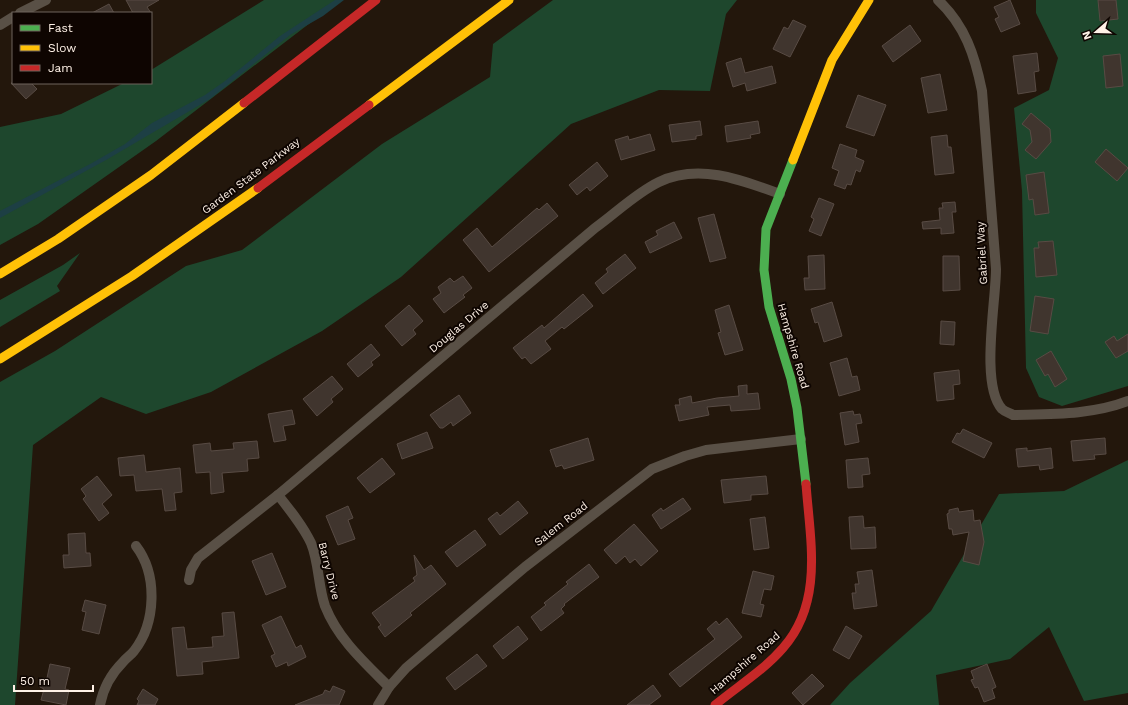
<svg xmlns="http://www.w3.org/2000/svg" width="1128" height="705" font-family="'Work Sans',sans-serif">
	<rect width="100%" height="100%" fill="#23170c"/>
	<g fill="#1e472d">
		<path d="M264,0H340L156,141L38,224L0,245V127L61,114L124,83H151V70Z"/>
		<path d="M553,0H737L726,14L710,91L659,90L571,124L401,277L322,331L211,392L146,414L101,397L33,445L15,705H0V382L55,351L186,266L242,250L382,144L490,77L493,44Z"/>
		<path d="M1036,0H1128V386L1062,406L1039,397L1026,368L1022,191L1014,108L1049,90L1058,58L1036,13Z"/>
		<path d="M80,253L57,286L60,291L0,327V300L63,265Z"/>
		<path d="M1128,460V693L1084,701L1049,627L1010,659L936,675L939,705H830L850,683L931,611L999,494L1064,491Z"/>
	</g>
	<path fill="#1d3f44" d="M335,0H344L323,16L290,35L210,99L106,160L0,218V211L92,163L125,144L152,123L205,95L225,81L280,36Z"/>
	<g fill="#40352e" stroke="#584b44">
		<path d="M126,0H159L147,7L151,13H133Z"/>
		<path d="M1010,0L1020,24L1001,32L995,19L999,17L994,7Z"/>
		<path d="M1098,0H1116L1118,19L1100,21Z"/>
		<path d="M109,4L114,13H92Z"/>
		<path d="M793,20L806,26L790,57L773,49L784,27L788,29Z"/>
		<path d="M910,25L921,41L893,62L882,46Z"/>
		<path d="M1037,53L1039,71L1034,72L1036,91L1018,94L1013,56Z"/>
		<path d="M1120,54L1123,86L1106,88L1103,56Z"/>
		<path d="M741,58L745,73L772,66L776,83L747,91L745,83L733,87L726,63Z"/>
		<path d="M940,74L947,110L928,113L921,78Z"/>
		<path d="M11,83H31L37,89L26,99Z"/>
		<path d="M858,95L886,105L874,136L846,127Z"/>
		<path d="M1031,113L1050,129L1051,142L1036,159L1025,150L1032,142L1030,130L1022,124Z"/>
		<path d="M700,121L702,135L696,136V139L672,142L669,125Z"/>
		<path d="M758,121L760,133L750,135L751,138L727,142L725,126Z"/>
		<path d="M650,134L655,150L621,160L615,140L628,136L629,140Z"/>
		<path d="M947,135L948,147H951L954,173L935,175L931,137Z"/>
		<path d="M840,144L857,150L855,157L864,161L860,172L856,170L851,185L847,184L845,189L834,185L839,171L832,168Z"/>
		<path d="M1106,149L1128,168L1117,181L1095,162Z"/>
		<path d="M597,162L608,176L590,191L587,187L577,195L569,185Z"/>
		<path d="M1044,172L1049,213L1035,215L1033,199L1029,200L1026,175Z"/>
		<path d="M819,198L834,204L821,236L809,231L814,219L811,217Z"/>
		<path d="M955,202L956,212H952L954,233L941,234V228L923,229L922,222L940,220L939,208H943L942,203Z"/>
		<path d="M547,203L558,216L489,272L463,240L477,228L492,247L537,208L539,210Z"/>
		<path d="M714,214L726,258L710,262L698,218Z"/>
		<path d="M674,222L682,238L650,253L645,242L658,235L656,231Z"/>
		<path d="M1053,241L1057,275L1036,277L1034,248H1039L1038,242Z"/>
		<path d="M625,254L636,268L603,294L595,283L608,272L606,269Z"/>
		<path d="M824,255L825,289L805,290L804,278H809L808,256Z"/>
		<path d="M943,256H959L960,290L943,291Z"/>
		<path d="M463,276L472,288L463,295L465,297L444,313L433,299L441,293L438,287L450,278L454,282Z"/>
		<path d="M583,294L593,306L564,329L562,327L545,341L551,349L531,364L525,357L522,359L513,348L542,325L544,328Z"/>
		<path d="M1035,296L1054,299L1048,334L1030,331Z"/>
		<path d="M832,302L842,336L824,342L818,322L815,323L811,309Z"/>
		<path d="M409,305L423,321L413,330L416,334L402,346L385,326Z"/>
		<path d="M729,305L743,350L725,355L718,333L721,332L715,310Z"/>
		<path d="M941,321L955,322L954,345L940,344Z"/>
		<path d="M1128,334V351L1116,358L1105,342L1114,336L1117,341Z"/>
		<path d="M371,344L380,355L371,362L373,365L358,377L347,364Z"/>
		<path d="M1051,351L1067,379L1055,387L1048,374L1045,376L1036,360Z"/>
		<path d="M847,358L852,377L857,376L860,390L839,396L830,363Z"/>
		<path d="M959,370L960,384L953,385L954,399L937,401L934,373Z"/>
		<path d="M332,376L343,389L331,399L333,402L317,416L303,399Z"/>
		<path d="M747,385V394L758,393L760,409L731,411L730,405L707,407L709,415L679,421L675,405H680L679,399L691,396L692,403L717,398L739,396L738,386Z"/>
		<path d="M459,395L471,413L453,426L451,422L443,428H440L430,415Z"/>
		<path d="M292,410L295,424L283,426L286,440L274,442L268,414Z"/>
		<path d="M853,411L854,415L860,414L862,423L856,424L859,442L845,445L840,413Z"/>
		<path d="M963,429L992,443L984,458L952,442L957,433L960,434Z"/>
		<path d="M427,432L433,448L402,459L397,444Z"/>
		<path d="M588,438L594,460L564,469L562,465L556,467L550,450Z"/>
		<path d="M1105,438L1106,454L1094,455L1095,459L1073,461L1071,441Z"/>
		<path d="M257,441L259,458L247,459L248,471L222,473L224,492L211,494L210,472L196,473L193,445L210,443L211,451L234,449L233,443Z"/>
		<path d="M1027,448V451L1051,448L1053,468L1040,470L1039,465L1018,467L1016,449Z"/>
		<path d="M144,455L146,472L180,468L182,492L174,493L176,510L165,511L162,489L136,491L134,475L120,476L118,458Z"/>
		<path d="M382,458L395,474L370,493L357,478Z"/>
		<path d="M868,458L870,474L862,475L863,487L848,488L846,460Z"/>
		<path d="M97,476L112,495L102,504L109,513L99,521L83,499L86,496L81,489Z"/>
		<path d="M766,476L768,494L751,495V500L724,503L721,480Z"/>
		<path d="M683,498L691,509L661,529L652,515L661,508L663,511Z"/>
		<path d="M518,501L528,513L500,535L488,519L497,512L500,516Z"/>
		<path d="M348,506L353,518L348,520L355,539L338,545L326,516Z"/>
		<path d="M958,508L959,512L973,510L974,521L980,520L984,542L979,565L963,561L969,532L953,535L952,529H949L947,514L949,513V510Z"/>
		<path d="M863,516L864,528L875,527L876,548L851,549L849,517Z"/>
		<path d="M765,517L769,548L754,550L750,519Z"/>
		<path d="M634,524L658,551L641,566L635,559L630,563L625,556L616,564L604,550Z"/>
		<path d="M475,530L486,545L457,567L445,552Z"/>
		<path d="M85,533L86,553H90L91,566L64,568L63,555H69L68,534Z"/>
		<path d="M272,553L286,587L266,595L252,561Z"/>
		<path d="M414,555L424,570L431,565L446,584L410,613L412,615L385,637L378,627L381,625L372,613L415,581L413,578L417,575Z"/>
		<path d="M589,564L599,577L564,604L565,605L561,609L564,613L541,631L531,617L546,605L544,603L568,584L566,582Z"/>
		<path d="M872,570L877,606L854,609L852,593H856L855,584H859L857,572Z"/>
		<path d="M753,571L774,576L771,590L764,589L760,604L764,605L761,617L742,613Z"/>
		<path d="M85,600L106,605L99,634L82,630L86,612L82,611Z"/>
		<path d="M234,612L239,658L202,662L203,674L177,676L172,628L184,627L187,649L213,647L212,637L224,636L222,613Z"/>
		<path d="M281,616L296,648L301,645L306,657L288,666L287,662L276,667L271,656L275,654L262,625Z"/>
		<path d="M727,618L742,637L680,687L669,674L715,639L707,629L716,621L719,625Z"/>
		<path d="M518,626L528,639L503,659L493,646Z"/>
		<path d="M846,626L862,636L849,659L833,650Z"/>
		<path d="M477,654L487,666L455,690L446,678Z"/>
		<path d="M50,664L70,668L65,689L69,690L66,705L41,700L44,689L40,687V681L47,678Z"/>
		<path d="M987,664L996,687L992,689L995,698L984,702L978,687L975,688L971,680L974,679L971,671Z"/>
		<path d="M812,674L824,686L803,705L792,693Z"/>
		<path d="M653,685L661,696L649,705H627Z"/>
		<path d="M333,686L345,691L339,705H295L323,694L325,690L330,692Z"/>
		<path d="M143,689L158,699L155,705H137L139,701L137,699Z"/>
	</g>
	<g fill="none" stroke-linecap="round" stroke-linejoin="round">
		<g stroke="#595046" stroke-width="10">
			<path d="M938,0C965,25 975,56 982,91L996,269C996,301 980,385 1002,409C1005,412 1010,413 1013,415C1052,414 1092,415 1128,401"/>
			<path d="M20,13L46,0"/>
			<path d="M0,25L13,17"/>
			<path d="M278,495C290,510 303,526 311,543C319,562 318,586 325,606C338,639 364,662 389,687"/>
			<path d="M189,580L191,570L198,558L278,495L595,228C616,213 636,193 659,182C699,163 742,180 780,194"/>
			<path d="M100,705C103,689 111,674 123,662C126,658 131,655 134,651C156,623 158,575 136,546"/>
			<path d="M378,705L389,687L406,668L525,567L652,469L685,456L706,450L801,439"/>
		</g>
		<path stroke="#4caf50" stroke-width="9" d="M793,160L766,229L764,270L769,307L791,379L797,408L806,484"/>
		<g stroke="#ffc107" stroke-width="9">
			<path d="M369,105L509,0"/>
			<path d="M793,160L832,60L869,0"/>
			<path d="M0,274L58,239L151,175L244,103"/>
			<path d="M0,359L132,276L258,188"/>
		</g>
		<g stroke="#c62828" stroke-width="9">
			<path d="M244,103L376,0"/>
			<path d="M258,188L369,105"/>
			<path d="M715,705C738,686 764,670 783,648C824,602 810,540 806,484"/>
		</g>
	</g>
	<g text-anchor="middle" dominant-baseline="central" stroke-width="4" stroke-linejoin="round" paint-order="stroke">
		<g font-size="11" fill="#fff2e7" stroke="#0e0501">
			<text transform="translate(251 176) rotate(-37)">Garden State Parkway</text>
			<text transform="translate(982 253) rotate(-93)">Gabriel Way</text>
			<text transform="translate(459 327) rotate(-40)">Douglas Drive</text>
			<text transform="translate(793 346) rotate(74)">Hampshire Road</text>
			<text transform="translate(561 524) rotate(-38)">Salem Road</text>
			<text transform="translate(329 571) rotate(76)">Barry Drive</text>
			<text transform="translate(745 663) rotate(-41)">Hampshire Road</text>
		</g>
	</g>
	<rect x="12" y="12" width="140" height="72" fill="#0e0501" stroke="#6e645d"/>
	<rect x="20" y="25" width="20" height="6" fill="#4caf50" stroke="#6e645d"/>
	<text x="48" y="32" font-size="12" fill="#fff2e7">Fast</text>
	<rect x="20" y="45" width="20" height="6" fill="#ffc107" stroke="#6e645d"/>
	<text x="48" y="52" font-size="12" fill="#fff2e7">Slow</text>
	<rect x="20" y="65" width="20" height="6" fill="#c62828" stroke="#6e645d"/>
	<text x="48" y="72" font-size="12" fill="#fff2e7">Jam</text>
	<g transform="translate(1096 32) rotate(250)" stroke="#0e0501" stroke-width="3" paint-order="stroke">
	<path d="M0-3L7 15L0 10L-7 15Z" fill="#fff2e7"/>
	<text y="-6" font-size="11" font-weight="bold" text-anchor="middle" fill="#fff2e7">N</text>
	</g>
	<path d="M14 685v6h79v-6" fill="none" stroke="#fff2e7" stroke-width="2"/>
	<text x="20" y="685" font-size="12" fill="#fff2e7" stroke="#0e0501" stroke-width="3" paint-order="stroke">50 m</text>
</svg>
